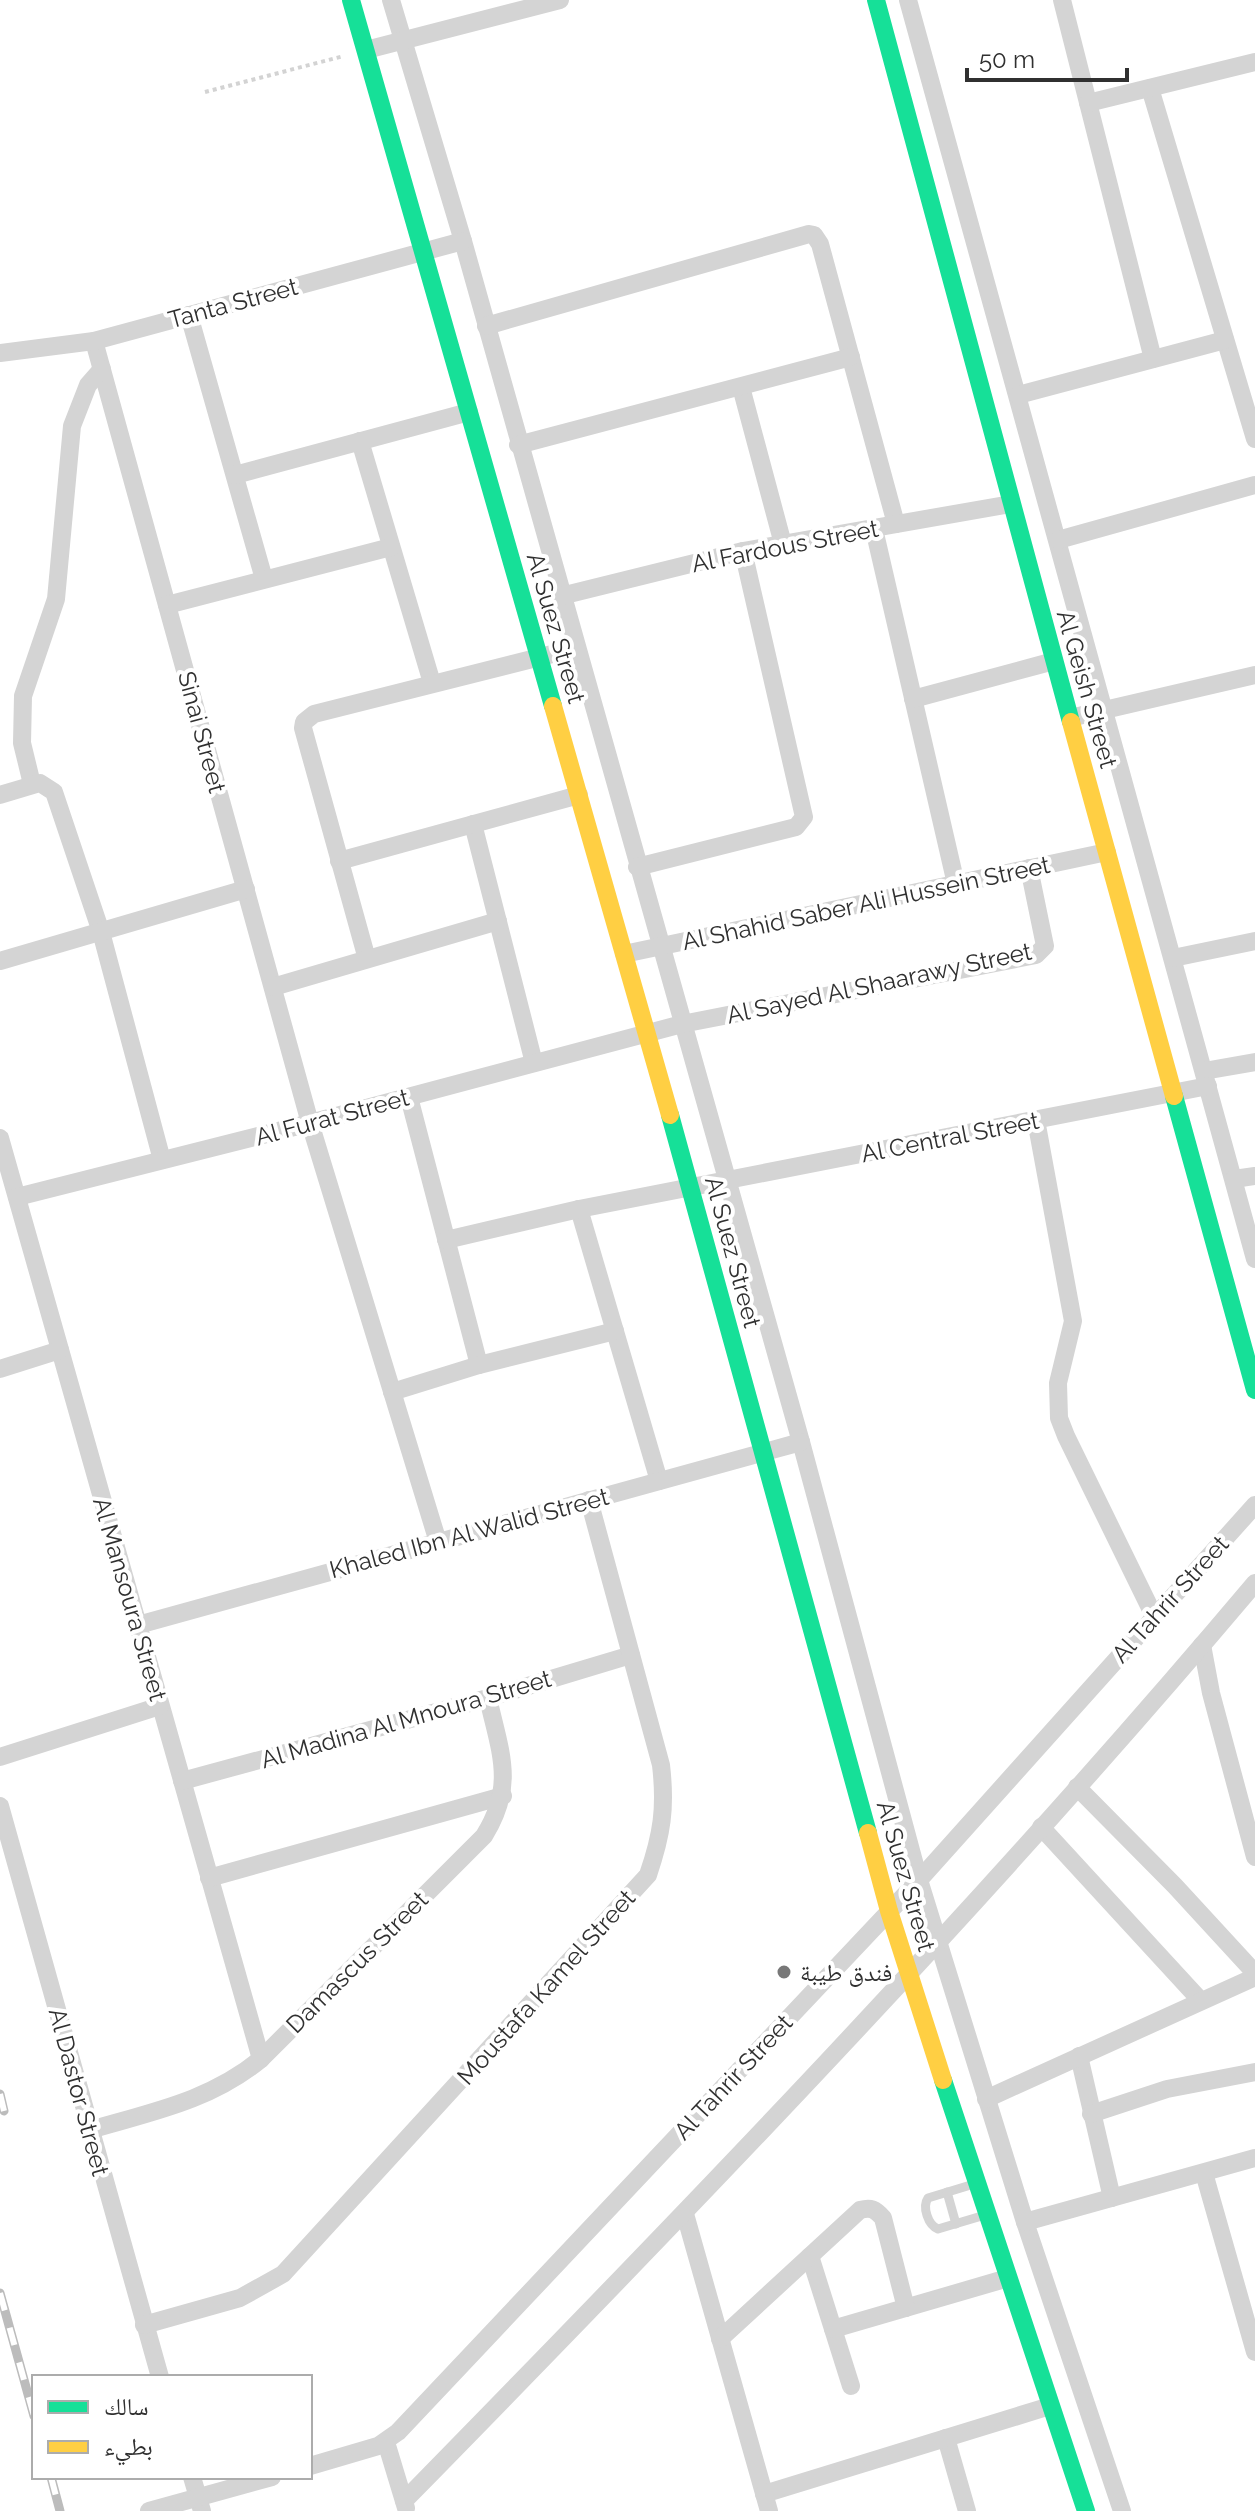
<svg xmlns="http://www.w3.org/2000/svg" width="1255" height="2511" font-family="Raleway,'Noto Naskh Arabic',sans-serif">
	<rect width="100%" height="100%" fill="#fff"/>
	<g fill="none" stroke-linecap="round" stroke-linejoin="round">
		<path stroke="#d3d3d3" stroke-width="4" stroke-dasharray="4 4" stroke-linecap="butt" d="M205,92L344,56"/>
		<g stroke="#d4d4d4" stroke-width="9">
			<path d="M974,2184L928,2198C922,2207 928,2225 938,2229L985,2215"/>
			<path d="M947,2192L956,2224"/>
		</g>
		<g stroke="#d4d4d4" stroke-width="18">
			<path d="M391,0L463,241L801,1442L919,1880L1025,2222L1122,2511"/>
			<path d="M908,0L1255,1259"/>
			<path d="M1062,0L1153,359"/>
			<path d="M366,50L560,0"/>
			<path d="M1150,88L1255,439"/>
			<path d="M1088,103L1255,62"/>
			<path d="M189,315L264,579"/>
			<path d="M486,326L809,234L814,235L820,244L896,524"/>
			<path d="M94,341L310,1123L438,1542"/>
			<path d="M0,353L94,341L463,241"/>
			<path d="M741,387L783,544"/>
			<path d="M1018,395L1225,340"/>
			<path d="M360,441L432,683"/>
			<path d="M518,445L851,357"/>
			<path d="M235,475L469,412"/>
			<path d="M874,529L956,884"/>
			<path d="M1058,540L1255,485"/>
			<path d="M561,596L743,551L1011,504"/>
			<path d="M167,605L391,547"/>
			<path d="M913,699L1054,661"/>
			<path d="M1070,718L1255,675"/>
			<path d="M32,784L22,743L23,696L56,599L72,426L88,385L102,369"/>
			<path d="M0,795L40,783L54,792L101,932L162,1160"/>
			<path d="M473,824L534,1063"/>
			<path d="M339,861L579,795"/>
			<path d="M637,867L796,827L804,817L743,551"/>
			<path d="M624,954L1107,852"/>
			<path d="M1173,958L1255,941"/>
			<path d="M367,959L303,728L304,722L314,714L576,648"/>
			<path d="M0,961L246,889"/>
			<path d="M273,987L498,921"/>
			<path d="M1204,1071L1255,1062"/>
			<path d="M409,1097L479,1365"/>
			<path d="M1036,1120L1073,1321L1058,1383L1059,1418L1066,1436L1154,1616"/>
			<path d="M0,1138L261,2059"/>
			<path d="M1234,1179L1255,1176"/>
			<path d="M17,1197L310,1123L682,1024L1036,955L1045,946L1029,868"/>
			<path d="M579,1209L659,1481"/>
			<path d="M446,1240L579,1209L1208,1086"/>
			<path d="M0,1369L60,1350"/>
			<path d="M392,1392L479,1365L615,1331"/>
			<path d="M138,1625L801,1442"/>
			<path d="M1202,1645L1211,1693L1255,1857"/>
			<path d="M0,1757L160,1706"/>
			<path d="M182,1781L488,1698L631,1655"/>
			<path d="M1077,1787L1175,1886L1255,1973"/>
			<path d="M0,1806L160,2377"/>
			<path d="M1041,1827L1201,2001"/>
			<path d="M209,1878L503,1796"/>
			<path d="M1079,2056L1112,2198"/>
			<path d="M986,2099L1255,1977"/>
			<path d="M1091,2114L1167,2089L1255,2072"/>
			<path d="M90,2130C151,2112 210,2101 261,2059L484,1836C516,1785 500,1752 488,1698"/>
			<path d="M1204,2173L1255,2352"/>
			<path d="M685,2214L769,2511"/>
			<path d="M1025,2222L1255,2158"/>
			<path d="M810,2256L851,2386"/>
			<path d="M144,2325L240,2298L283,2274L648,1875C662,1834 666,1808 661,1765L589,1500"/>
			<path d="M833,2329L1008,2278"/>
			<path d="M720,2339L860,2210C871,2207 875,2209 883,2218L906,2308"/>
			<path d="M946,2438L967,2511"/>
			<path d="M386,2442L406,2508"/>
			<path d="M310,2466L378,2446L398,2432L919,1880L1255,1505"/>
			<path d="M192,2477L202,2511"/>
			<path d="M764,2494L1050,2406"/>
			<path d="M404,2501C696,2203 986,1902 1255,1583"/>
			<path d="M149,2511L272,2477"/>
		</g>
		<g stroke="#16e098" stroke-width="18">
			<path d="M351,0L553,706"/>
			<path d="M876,0L1071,722"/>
			<path d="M1174,1096L1255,1390"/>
			<path d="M670,1115L868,1833"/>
			<path d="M943,2080L1086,2511"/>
		</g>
		<g stroke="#ffcf43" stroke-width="18">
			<path d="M553,706L670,1115"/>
			<path d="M1071,722L1174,1096"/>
			<path d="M868,1833L889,1911L943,2080"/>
		</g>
		<g stroke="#bcbcbc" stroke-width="9">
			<g id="rail">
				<path d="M0,2094L4,2111"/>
				<path d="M0,2293L34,2416"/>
				<path d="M51,2477L60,2511"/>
			</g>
		</g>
		<use href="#rail" stroke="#fff" stroke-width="6" stroke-dasharray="18" stroke-linecap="butt"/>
	</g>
	<circle fill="#787878" stroke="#fff" stroke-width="3" cx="784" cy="1972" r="8"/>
	<g text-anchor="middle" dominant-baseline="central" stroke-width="8" stroke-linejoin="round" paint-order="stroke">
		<g font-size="24" fill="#303030" stroke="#fff">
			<text transform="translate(233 303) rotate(-15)">Tanta Street</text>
			<text transform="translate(785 546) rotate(-11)">Al Fardous Street</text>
			<text transform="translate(556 628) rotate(74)">Al Suez Street</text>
			<text transform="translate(1087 689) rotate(74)">Al Geish Street</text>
			<text transform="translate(202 732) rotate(75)">Sinai Street</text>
			<text transform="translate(866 903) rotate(-12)">Al Shahid Saber Ali Hussein Street</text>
			<text transform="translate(879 983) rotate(-12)">Al Sayed Al Shaarawy Street</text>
			<text transform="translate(332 1117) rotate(-15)">Al Furat Street</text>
			<text transform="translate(950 1137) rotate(-11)">Al Central Street</text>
			<text transform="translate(733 1252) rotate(75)">Al Suez Street</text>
			<text transform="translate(469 1533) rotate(-15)">Khaled Ibn Al Walid Street</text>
			<text transform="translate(130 1599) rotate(74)">Al Mansoura Street</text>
			<text transform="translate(1170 1599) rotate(-48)">Al Tahrir Street</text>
			<text transform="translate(406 1719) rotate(-16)">Al Madina Al Mnoura Street</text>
			<text transform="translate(906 1876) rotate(74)">Al Suez Street</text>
			<text transform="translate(357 1962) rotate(-45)">Damascus Street</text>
			<text transform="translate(546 1987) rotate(-48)">Moustafa Kamel Street</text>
			<text transform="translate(733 2077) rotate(-47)">Al Tahrir Street</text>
			<text transform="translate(79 2092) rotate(75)">Al Dastor Street</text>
		</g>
		<g font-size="24" fill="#303030" stroke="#fff" text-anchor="start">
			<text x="800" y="1972">فندق طيبة</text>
		</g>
	</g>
	<rect x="32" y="2375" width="280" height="104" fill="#ffffff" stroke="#acacac" stroke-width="2"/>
	<rect x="48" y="2401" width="40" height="12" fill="#16e098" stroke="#acacac" stroke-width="2"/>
	<text x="104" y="2415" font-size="24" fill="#303030">سالك</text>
	<rect x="48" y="2441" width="40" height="12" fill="#ffcf43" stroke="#acacac" stroke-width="2"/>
	<text x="104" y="2455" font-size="24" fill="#303030">بطيء</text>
	<path d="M967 68v12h160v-12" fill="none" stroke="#303030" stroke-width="4"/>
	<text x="979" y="68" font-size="24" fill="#303030" stroke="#ffffff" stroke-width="6" paint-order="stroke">50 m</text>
</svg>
